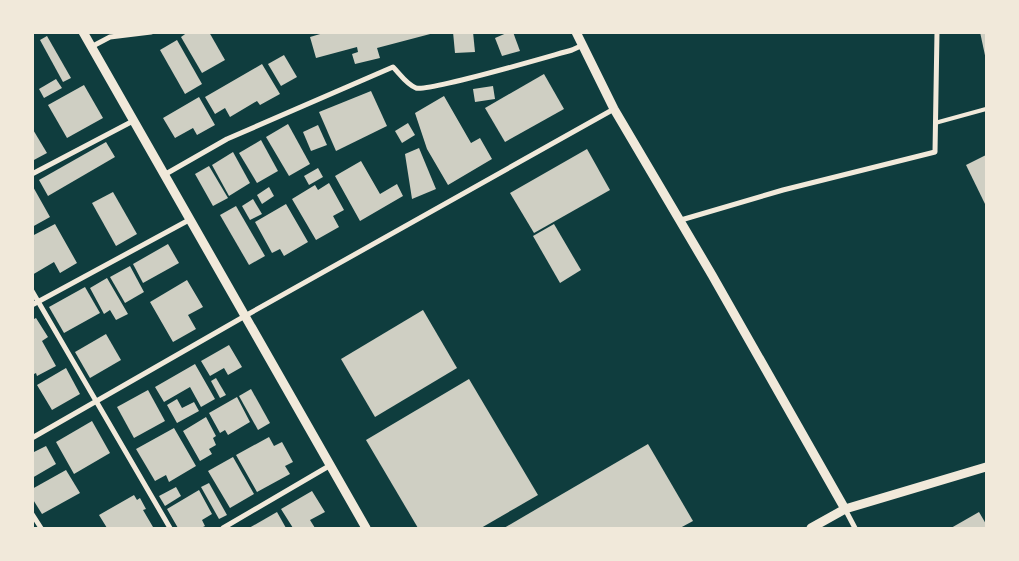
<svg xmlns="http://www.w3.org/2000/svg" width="1019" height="561" font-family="'Fira Sans Condensed',sans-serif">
	<rect width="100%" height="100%" fill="#0f3d3e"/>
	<g fill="#cfcfc3">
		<path d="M188,32H209L225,60L202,73L181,37Z"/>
		<path d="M327,32L355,33H434L377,48L380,58L355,64L352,54L358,52L357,47L316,58L310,37Z"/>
		<path d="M453,32H473L475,52L455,53Z"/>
		<path d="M509,32H513L520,51L502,56L495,38Z"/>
		<path d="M980,32H986V60Z"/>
		<path d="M47,36L71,78L63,82L40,40Z"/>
		<path d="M177,40L202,84L185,94L160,50Z"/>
		<path d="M284,55L297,77L281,86L268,64Z"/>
		<path d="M262,64L280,94L260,105L257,101L230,117L225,108L215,114L205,97Z"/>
		<path d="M544,74L564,109L505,142L485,108Z"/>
		<path d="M56,79L62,88L44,98L39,89Z"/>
		<path d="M84,85L103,118L67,138L48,105Z"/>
		<path d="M493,86L495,99L475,102L473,89Z"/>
		<path d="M371,91L387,126L336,151L319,112Z"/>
		<path d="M444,96L471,143L480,138L492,159L448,185L427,149L415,113Z"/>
		<path d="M199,97L215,125L197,135L193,128L175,138L163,118Z"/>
		<path d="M408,123L415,135L402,143L395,131Z"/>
		<path d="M288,124L310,164L289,176L266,137Z"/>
		<path d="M318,125L327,145L311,151L303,132Z"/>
		<path d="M32,128L47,153L32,161Z"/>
		<path d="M261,140L278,171L257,183L239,153Z"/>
		<path d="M106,142L115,157L48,196L39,180Z"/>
		<path d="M419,148L436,189L412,199L405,154Z"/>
		<path d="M587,149L610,190L534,233L510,193Z"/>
		<path d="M233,152L250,183L229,196L212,165Z"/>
		<path d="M986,155V206L966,165Z"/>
		<path d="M361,161L380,194L397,184L403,196L360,221L335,176Z"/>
		<path d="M209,166L228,198L213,206L195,174Z"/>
		<path d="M318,168L323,177L309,185L304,176Z"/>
		<path d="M329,183L344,210L333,216L339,227L316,240L292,199L315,185L318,190Z"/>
		<path d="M32,185L50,217L32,227Z"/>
		<path d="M269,187L274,196L262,204L257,195Z"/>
		<path d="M113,192L137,234L116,246L92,203Z"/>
		<path d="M253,199L262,214L250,220L242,206Z"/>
		<path d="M286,204L308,242L284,256L280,249L272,253L255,222Z"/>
		<path d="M236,206L265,256L249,265L220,215Z"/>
		<path d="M55,224L77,263L60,273L54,262L32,275V236Z"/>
		<path d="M554,224L581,270L560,283L533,236Z"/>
		<path d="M168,244L179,263L143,283L133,264Z"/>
		<path d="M130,266L144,292L125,303L110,277Z"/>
		<path d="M107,278L128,314L116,320L110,310L104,314L90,288Z"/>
		<path d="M187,280L203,307L188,315L196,329L173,342L150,302Z"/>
		<path d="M85,287L100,313L64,333L49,307Z"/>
		<path d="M423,310L457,368L375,417L341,359Z"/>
		<path d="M36,318L48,337L42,341L56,366L37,376L36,373L32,375V320Z"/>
		<path d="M106,334L121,360L90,378L75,352Z"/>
		<path d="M229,345L242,367L228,375L224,368L210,376L201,361Z"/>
		<path d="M195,364L215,399L201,407L190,387L164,402L155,387Z"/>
		<path d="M66,368L80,394L52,410L37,385Z"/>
		<path d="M216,378L226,395L220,398L211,381Z"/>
		<path d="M469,379L538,495L481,528H418L366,440Z"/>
		<path d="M251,389L270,423L258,430L239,396Z"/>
		<path d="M148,390L165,421L134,438L117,407Z"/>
		<path d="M237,397L250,422L228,435L225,430L220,433L209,413Z"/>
		<path d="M177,399L182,408L194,402L199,411L177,423L167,405Z"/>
		<path d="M206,417L216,436L213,438L216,445L209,449L212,454L200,461L183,431Z"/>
		<path d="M92,421L110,453L74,474L56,442Z"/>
		<path d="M174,428L196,466L169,482L166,475L155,481L136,449Z"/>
		<path d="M269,437L274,446L282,442L293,462L285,466L290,474L257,492L236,455Z"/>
		<path d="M648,444L693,521L680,528H504Z"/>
		<path d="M46,446L56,464L32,478V453Z"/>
		<path d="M233,457L254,494L230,508L208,471Z"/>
		<path d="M66,470L80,493L42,514L32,498V489Z"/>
		<path d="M209,483L227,515L219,519L201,487Z"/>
		<path d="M176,487L181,496L165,506L159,496Z"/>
		<path d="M199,490L212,514L202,520L205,526L201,528H178L167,509Z"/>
		<path d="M312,491L325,512L310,520L315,528H293L281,509Z"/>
		<path d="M134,495L137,500L140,498L146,509L143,510L153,527L107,528L99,515Z"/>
		<path d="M277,512L286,528H249Z"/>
		<path d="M979,512L986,524V528H951Z"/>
	</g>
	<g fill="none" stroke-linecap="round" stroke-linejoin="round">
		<path stroke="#f1e9da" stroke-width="4" d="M935,123L986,109"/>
		<g stroke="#f1e9da" stroke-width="5">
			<path d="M91,47L110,37L151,32"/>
			<path d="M32,174L133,121"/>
			<path d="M164,175L227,139L393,67C400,74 406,84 416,88C429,92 550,56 572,50L583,45"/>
			<path d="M681,220L783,190L935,152L937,32"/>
			<path d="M32,291L170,528"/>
			<path d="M32,305L189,220"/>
			<path d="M32,438L245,316L614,109"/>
			<path d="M845,509L855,528"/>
			<path d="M32,514L41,528"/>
			<path d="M223,528L329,466"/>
		</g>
		<g stroke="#f1e9da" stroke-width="9">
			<path d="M83,32L366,528"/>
			<path d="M576,32L614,109L712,275L845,509"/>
			<path d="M811,528L845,509L986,467"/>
		</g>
	</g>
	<rect width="1019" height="561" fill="none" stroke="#f1e9da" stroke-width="68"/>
</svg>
